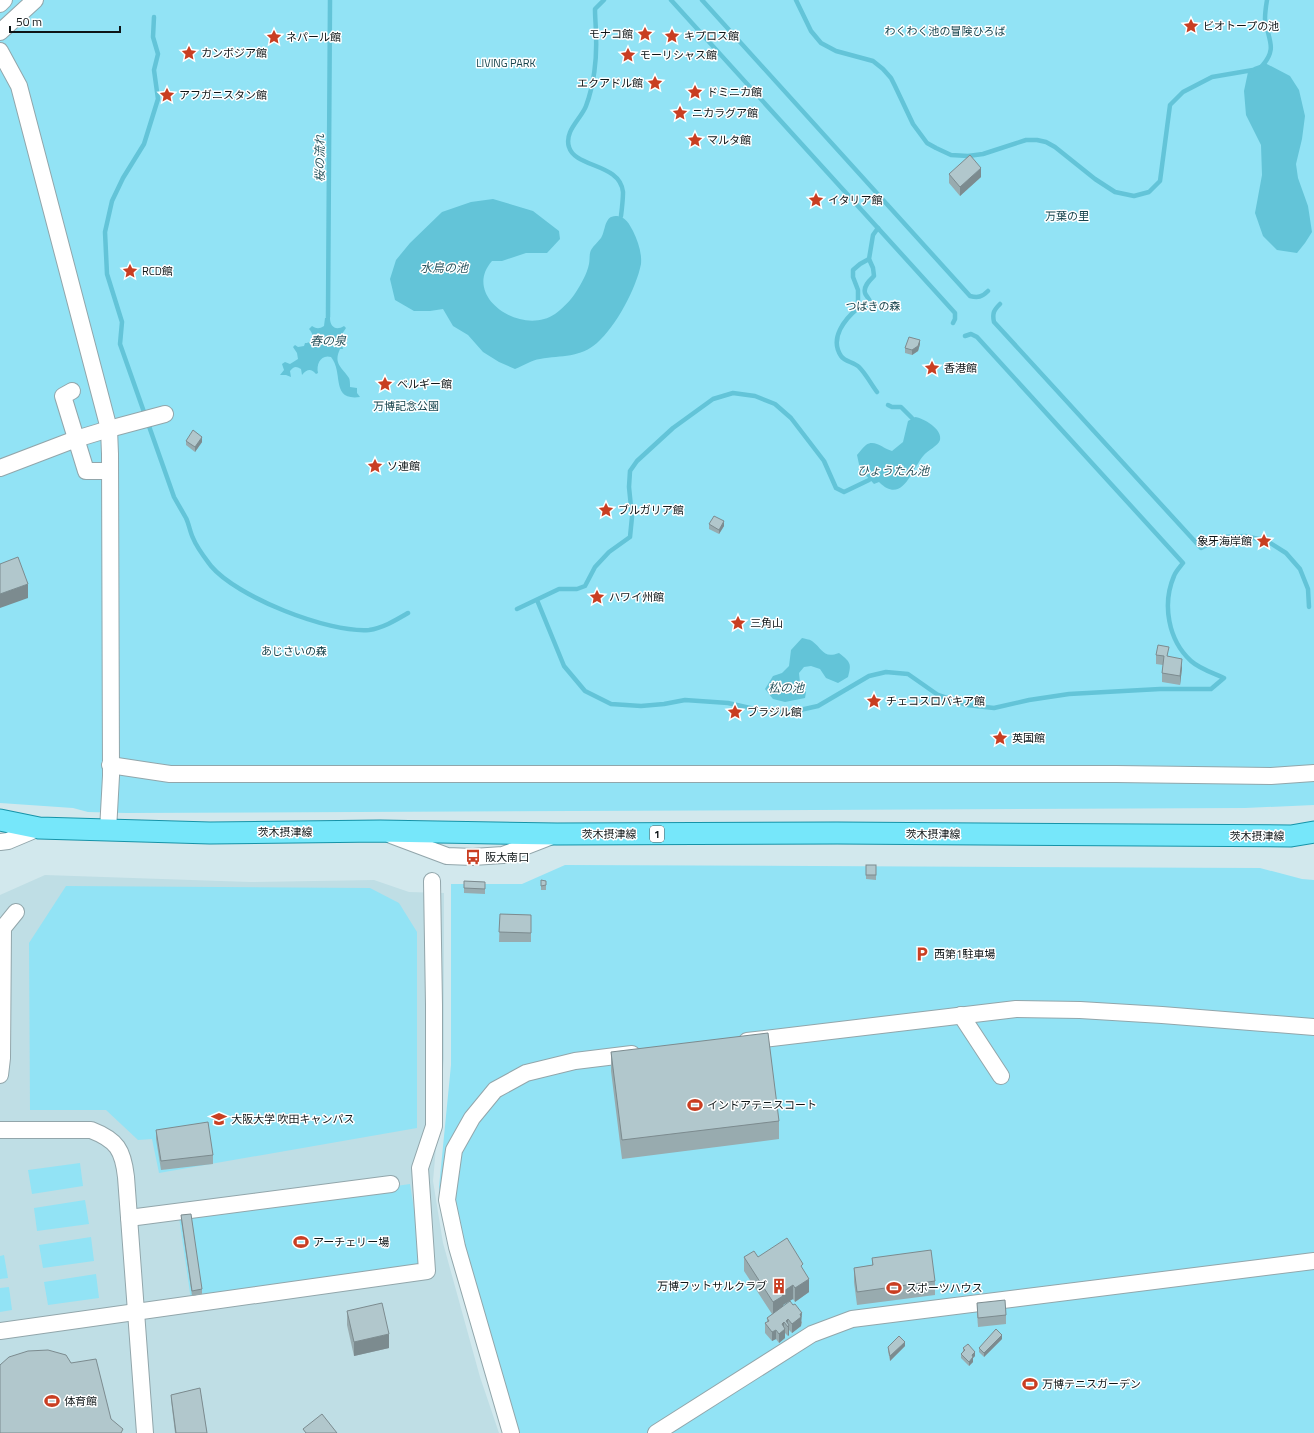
<svg xmlns="http://www.w3.org/2000/svg" width="1314" height="1433" font-family="'Titillium Web','Noto Sans JP',sans-serif">
	<rect width="100%" height="100%" fill="#d2e8ed"/>
	<path fill="#bfdee5" d="M45,875L250,882L374,880L409,892L444,893V1058L433,1181L443,1243L480,1377L499,1433H0V895Z"/>
	<g fill="#92e3f5">
		<path d="M0,0H1314V805L1245,808L126,813L88,812L73,808L0,803Z"/>
		<path d="M565,865L1260,868L1302,879L1314,880V1433H507L448,1242L439,1187L451,1065V884H522Z"/>
		<path d="M66,886L370,888L399,903L417,932V1128L159,1173L152,1139L138,1140L106,1110H30L29,943Z"/>
		<path d="M80,1163L83,1186L32,1194L28,1170Z"/>
		<path d="M410,1184L423,1267L191,1300L179,1217Z"/>
		<path d="M85,1200L89,1224L37,1231L34,1208Z"/>
		<path d="M91,1237L94,1261L43,1268L39,1245Z"/>
		<path d="M4,1255L8,1278L0,1279V1256Z"/>
		<path d="M96,1274L99,1298L48,1305L44,1282Z"/>
		<path d="M9,1287L12,1310L0,1312V1288Z"/>
	</g>
	<g fill="#63c4d8">
		<path d="M1265,63L1290,76L1299,90L1305,116L1302,139L1296,164L1298,178L1308,206L1312,232L1305,243L1297,253L1277,250L1263,236L1255,213L1262,175L1261,145L1246,115L1244,91L1248,72L1254,67Z"/>
		<path d="M493,199L533,211L559,231L560,239L547,253H526L502,261H492C461,296 521,337 555,314C563,308 571,300 576,292C581,284 587,274 589,264C590,259 589,254 591,250C594,245 598,242 601,238C606,230 604,215 617,216C625,216 630,225 633,231C638,241 642,253 641,264C636,289 616,326 597,343C580,358 562,355 540,359C532,360 523,366 515,369L499,362L483,352L468,335L453,326L443,309L430,311H414L395,300L390,279L396,260L410,243L442,212L471,202Z"/>
		<path d="M328,317L330,318C330,327 336,331 344,326L346,328L342,334V339L344,343L342,345L343,349H340C333,364 342,367 349,378C350,380 350,384 350,387L357,388V393L360,397C330,401 344,373 331,357C321,354 316,364 318,373L316,374C311,368 307,369 302,375L301,369C296,366 294,366 290,371L291,377L286,375H280L284,370L282,364L285,362L290,364L298,359L297,353L293,347L295,345L298,347L304,346L305,343C315,343 314,334 309,329L312,326C317,329 319,329 324,326L325,318Z"/>
		<path d="M915,417C923,418 943,429 940,440C938,446 928,450 924,455C912,468 903,506 879,482L874,484L860,469L857,455C860,452 862,448 866,445C875,439 883,449 892,451L903,442L908,421Z"/>
		<path d="M802,638C805,639 809,639 812,641C823,649 823,659 839,653C850,662 852,663 848,677L838,683L826,678L820,669L811,666L804,667L799,673L800,683L806,692L805,698L785,702L773,699L765,689L773,676L782,673L789,666L791,650Z"/>
	</g>
	<g fill="none" stroke-linecap="round" stroke-linejoin="round">
		<g stroke="#63c4d8" stroke-width="4.5">
			<path d="M604,0L595,9C595,18 596,27 596,36C597,58 594,85 586,106C581,119 564,131 569,147C575,168 620,163 623,192C623,199 622,208 621,216"/>
			<path d="M671,0L955,313V319L953,323"/>
			<path d="M702,0L970,296C978,298 982,297 988,291"/>
			<path d="M796,0L811,31L821,43L836,51L873,61L883,69L891,78L895,86L913,124L927,143L936,148L951,155L968,156L983,154L1026,140H1037L1046,142L1055,147L1095,179L1115,192L1134,196L1149,192L1160,181L1170,105L1183,92L1212,77L1253,70"/>
			<path d="M154,17L153,37L158,54L154,70L158,99L144,144L123,178L112,201L105,232L107,274L122,322L120,344L174,497C178,504 182,511 186,518C189,524 190,532 193,538C197,548 205,558 211,566C237,597 328,633 369,630C383,628 396,620 408,613"/>
			<path d="M1262,66C1278,48 1268,40 1265,19C1265,13 1266,6 1267,0"/>
			<path d="M1000,304C994,310 992,313 994,322L1201,548L1223,537L1245,536L1267,541L1286,553L1300,569L1308,589L1309,607"/>
			<path d="M858,308V290L853,277V270L860,264L869,259"/>
			<path d="M328,317L330,0"/>
			<path d="M877,392C871,384 866,374 859,367C854,362 845,362 841,356C829,338 845,319 858,308H866L870,302C869,298 866,296 865,293C863,286 870,280 874,276L873,268L869,259L873,235L878,228"/>
			<path d="M888,405L892,407H901L912,418"/>
			<path d="M537,600L564,666L585,691L611,704L641,706L664,704L685,700L728,703L759,710L791,712L818,706L869,676L886,672L908,674L938,695L967,705L994,708L1029,700L1069,694L1160,689H1211L1224,678C1213,673 1200,669 1191,661C1168,640 1162,604 1174,576C1176,571 1180,567 1183,563L977,337L971,334L965,336"/>
			<path d="M517,609L559,589H577L585,586L595,567L609,552L630,537L632,517L629,487L630,471L637,461L673,428L713,399L733,393L755,396L775,404L791,418L824,461L836,488L844,492L869,480"/>
		</g>
		<g stroke="#92a6ab" stroke-width="18">
			<g id="minor">
				<path d="M0,4L4,0"/>
				<path d="M0,32L35,0"/>
				<path d="M0,51L19,86L109,429L110,454L111,776L108,830"/>
				<path d="M72,391L63,396L86,471H110"/>
				<path d="M0,468L76,439L109,429L165,414"/>
				<path d="M110,765L170,774H1116L1271,776L1314,773"/>
				<path d="M391,835L447,856L473,857L503,855L552,836"/>
				<path d="M0,842L8,841L39,828"/>
				<path d="M961,1015L1001,1076"/>
				<path d="M747,1041L1016,1009L1080,1010L1162,1015L1314,1027"/>
				<path d="M0,1075L2,1058L3,928L16,912"/>
				<path d="M0,1130H91C117,1140 123,1150 126,1177L145,1433"/>
				<path d="M129,1218L391,1184"/>
				<path d="M0,1331L427,1271L420,1168L434,1126V1005L432,881"/>
				<path d="M511,1433L457,1247L447,1200L454,1150L472,1118L495,1090L526,1073L575,1061L632,1054"/>
				<path d="M656,1433L812,1334L852,1319L1314,1261"/>
			</g>
		</g>
		<g stroke="#1693a8" stroke-width="23">
			<path id="major" d="M0,820L39,828L210,833L380,831L557,834L837,833L1291,836L1314,832"/>
		</g>
		<use href="#minor" stroke="#fff" stroke-width="16"/>
		<use href="#major" stroke="#76e7fa" stroke-width="21"/>
	</g>
	<g fill="#98abaf">
		<path d="M949,174L981,177L960,196L949,183Z"/>
		<path d="M920,344L918,351L912,355L905,353V348Z"/>
		<path d="M186,441L202,442L195,452L186,445Z"/>
		<path d="M709,524L724,526L719,534L709,529Z"/>
		<path d="M1156,655L1169,656L1182,668L1180,685L1162,682V673L1163,665L1156,664Z"/>
		<path d="M866,865H876V880L866,879Z"/>
		<path d="M541,880L546,881V890H541Z"/>
		<path d="M464,881L485,882V894L464,893Z"/>
		<path d="M500,914L531,915V942H499Z"/>
		<path d="M611,1052L779,1121V1139L622,1159L611,1071Z"/>
		<path d="M156,1130L213,1155V1164L161,1170L156,1139Z"/>
		<path d="M181,1215L202,1289V1294L192,1296L181,1220Z"/>
		<path d="M744,1257H758L803,1269L809,1292L795,1302L793,1299L783,1305V1306L802,1322L801,1326L792,1333L789,1330V1335L788,1336L785,1333V1338L779,1343L776,1339L772,1341L765,1333V1323L767,1322V1318L772,1314L744,1271Z"/>
		<path d="M872,1258L935,1281V1295L857,1305L854,1282V1268L872,1265Z"/>
		<path d="M977,1303L1006,1315V1324L978,1327L977,1313Z"/>
		<path d="M347,1311L389,1348L354,1356L347,1325Z"/>
		<path d="M1002,1339L984,1357L979,1352V1348Z"/>
		<path d="M905,1346L890,1361L888,1351V1347Z"/>
		<path d="M963,1348L975,1356L973,1358V1362L969,1366L961,1358V1354L963,1351Z"/>
		<path d="M200,1388L207,1433H175L171,1400V1395Z"/>
	</g>
	<g fill="#7c8b8f">
		<path d="M981,168V177L960,196V187Z"/>
		<path d="M920,340V344L918,351L912,355V350Z"/>
		<path d="M202,437V442L195,452V447Z"/>
		<path d="M724,521V526L719,534V530Z"/>
		<path d="M28,584V598L0,608V594Z"/>
		<path d="M1182,659V668L1180,685V676Z"/>
		<path d="M809,1279V1292L795,1302V1288Z"/>
		<path d="M793,1285V1299L783,1305V1309L773,1316V1302L781,1293Z"/>
		<path d="M802,1313L801,1326L792,1333V1324L800,1314Z"/>
		<path d="M788,1319V1326L789,1325V1335L788,1336V1327L786,1321Z"/>
		<path d="M784,1322V1330L785,1329V1338L779,1343V1334L782,1324Z"/>
		<path d="M776,1330V1339L772,1341V1332Z"/>
		<path d="M389,1334V1348L354,1356V1342Z"/>
		<path d="M1002,1335V1339L984,1357V1353Z"/>
		<path d="M905,1342V1346L890,1361V1356Z"/>
		<path d="M975,1352V1356L973,1358V1362L969,1366V1362L972,1355Z"/>
	</g>
	<g fill="#b1c7cc" stroke="#7c8b8f">
		<path d="M970,155L981,168L960,187L949,174Z"/>
		<path d="M909,337L920,340L918,346L912,350L905,348Z"/>
		<path d="M193,430L202,437L195,447L186,441Z"/>
		<path d="M714,516L724,521L719,530L709,524Z"/>
		<path d="M18,557L28,584L0,594V564Z"/>
		<path d="M1158,645L1169,647L1167,656L1182,659L1180,676L1162,673L1164,656L1156,655Z"/>
		<rect x="866" y="865" width="10" height="10"/>
		<path d="M541,880L546,881V885L541,886Z"/>
		<path d="M464,881L485,882V889L464,888Z"/>
		<path d="M500,914L531,915V933L499,932Z"/>
		<path d="M768,1033L779,1121L622,1140L611,1052Z"/>
		<path d="M208,1122L213,1155L161,1161L156,1130Z"/>
		<path d="M191,1214L202,1289L192,1291L181,1215Z"/>
		<path d="M787,1238L803,1264L801,1266L809,1279L795,1288L793,1285L781,1293L783,1296L773,1302L744,1257L754,1251L758,1257Z"/>
		<path d="M931,1250L935,1281L857,1292L854,1268L873,1265L872,1258Z"/>
		<path d="M1005,1300L1006,1315L978,1318L977,1303Z"/>
		<path d="M790,1301L793,1305L795,1304L802,1313L800,1314L801,1317L792,1324L788,1319L786,1321L789,1325L788,1327L784,1322L782,1324L785,1329L779,1334L776,1330L772,1332L765,1323L769,1321L767,1318Z"/>
		<path d="M382,1303L389,1334L354,1342L347,1311Z"/>
		<path d="M996,1329L1002,1335L984,1353L979,1348Z"/>
		<path d="M899,1336L905,1342L890,1356L888,1347Z"/>
		<path d="M968,1344L975,1352L972,1355L973,1357L969,1362L961,1354L965,1350L963,1348Z"/>
		<path d="M48,1350L66,1355L71,1363L96,1359L111,1419L123,1429L121,1433H0V1365L9,1357L28,1351Z"/>
		<path d="M200,1388L207,1433H176L171,1395Z"/>
		<path d="M322,1414L337,1433H306L303,1429Z"/>
	</g>
	<defs>
		<g id="sight-bare" transform="scale(1.2)"><path d="M0-6L1.8-2.2L6-1.7L2.9 1.2L3.7 5.4L0 3.3L-3.7 5.4L-2.9 1.2L-6-1.7L-1.8-2.2Z" fill="#c93e22" stroke="#fff" stroke-width="2.5" paint-order="stroke"/></g>
		<g id="bus-bare" transform="scale(1.2)"><path d="M-5-6H5V4H4V6H2V4H-2V6H-4V4H-5ZM-3.5-4V0h7V-4ZM-3.5 1.2v1.5H-2V1.2ZM2 1.2v1.5H3.5V1.2Z" fill="#c93e22" stroke="#fff" stroke-width="2.5" paint-order="stroke"/></g>
		<g id="parking-bare" transform="scale(1.2)"><path d="M-3.5-5.5H1a3.5 3.5 0 0 1 0 7H-1V5.5H-3.5ZM-1-3.4V-.6H.8a1.4 1.4 0 0 0 0-2.8Z" fill="#c93e22" stroke="#fff" stroke-width="2.5" paint-order="stroke"/></g>
		<g id="stadium-bare" transform="scale(1.2)"><path d="M0-5a6.5 5 0 1 0 0 10a6.5 5 0 1 0 0-10ZM-3.5-1.8h7v3.6h-7Z" fill="#c93e22" stroke="#fff" stroke-width="2.5" paint-order="stroke"/></g>
		<g id="university-bare" transform="scale(1.2)"><path d="M0-5L7-2L0 1L-7-2ZM-4 1L0 2.5L4 1V4Q0 6-4 4Z" fill="#c93e22" stroke="#fff" stroke-width="2.5" paint-order="stroke"/></g>
		<g id="building-bare" transform="scale(1.2)"><path d="M-4-6H4V6H1V3H-1V6H-4ZM-2.5-4.3h1.7v1.8h-1.7ZM.8-4.3h1.7v1.8H.8ZM-2.5-1h1.7V.8h-1.7ZM.8-1h1.7V.8H.8Z" fill="#c93e22" stroke="#fff" stroke-width="2.5" paint-order="stroke"/></g>
	</defs>
	<g fill-rule="evenodd">
		<use href="#sight-bare" x="1191" y="26"/>
		<use href="#sight-bare" x="645" y="34"/>
		<use href="#sight-bare" x="672" y="36"/>
		<use href="#sight-bare" x="274" y="37"/>
		<use href="#sight-bare" x="189" y="53"/>
		<use href="#sight-bare" x="628" y="55"/>
		<use href="#sight-bare" x="655" y="83"/>
		<use href="#sight-bare" x="695" y="92"/>
		<use href="#sight-bare" x="167" y="95"/>
		<use href="#sight-bare" x="680" y="113"/>
		<use href="#sight-bare" x="695" y="140"/>
		<use href="#sight-bare" x="816" y="200"/>
		<use href="#sight-bare" x="130" y="271"/>
		<use href="#sight-bare" x="932" y="368"/>
		<use href="#sight-bare" x="385" y="384"/>
		<use href="#sight-bare" x="375" y="466"/>
		<use href="#sight-bare" x="606" y="510"/>
		<use href="#sight-bare" x="1264" y="541"/>
		<use href="#sight-bare" x="597" y="597"/>
		<use href="#sight-bare" x="738" y="623"/>
		<use href="#sight-bare" x="874" y="701"/>
		<use href="#sight-bare" x="735" y="712"/>
		<use href="#sight-bare" x="1000" y="738"/>
		<use href="#bus-bare" x="473" y="857"/>
		<use href="#parking-bare" x="922" y="954"/>
		<use href="#stadium-bare" x="695" y="1105"/>
		<use href="#university-bare" x="219" y="1119"/>
		<use href="#stadium-bare" x="301" y="1242"/>
		<use href="#building-bare" x="779" y="1286"/>
		<use href="#stadium-bare" x="894" y="1288"/>
		<use href="#stadium-bare" x="1030" y="1384"/>
		<use href="#stadium-bare" x="52" y="1401"/>
	</g>
	<g text-anchor="middle" dominant-baseline="central" stroke-width="3" stroke-linejoin="round" paint-order="stroke">
		<rect fill="#fff" stroke="#565b5d" stroke-width="1" x="650" y="826" width="14" height="16" rx="3"/>
		<g font-size="10" font-weight="bold" fill="#0e1517">
			<text x="657" y="834">1</text>
		</g>
		<g font-size="11" fill="#0e1517" stroke="#fff" text-anchor="start">
			<text x="1203" y="26">ビオトープの池</text>
			<text x="633" y="34" text-anchor="end">モナコ館</text>
			<text x="684" y="36">キプロス館</text>
			<text x="286" y="37">ネパール館</text>
			<text x="201" y="53">カンボジア館</text>
			<text x="640" y="55">モーリシャス館</text>
			<text x="643" y="83" text-anchor="end">エクアドル館</text>
			<text x="707" y="92">ドミニカ館</text>
			<text x="179" y="95">アフガニスタン館</text>
			<text x="692" y="113">ニカラグア館</text>
			<text x="707" y="140">マルタ館</text>
			<text x="828" y="200">イタリア館</text>
			<text x="142" y="271">RCD館</text>
			<text x="944" y="368">香港館</text>
			<text x="397" y="384">ベルギー館</text>
			<text x="387" y="466">ソ連館</text>
			<text x="618" y="510">ブルガリア館</text>
			<text x="1252" y="541" text-anchor="end">象牙海岸館</text>
			<text x="609" y="597">ハワイ州館</text>
			<text x="750" y="623">三角山</text>
			<text x="886" y="701">チェコスロバキア館</text>
			<text x="747" y="712">ブラジル館</text>
			<text x="1012" y="738">英国館</text>
			<text x="485" y="857">阪大南口</text>
			<text x="934" y="954">西第1駐車場</text>
			<text x="707" y="1105">インドアテニスコート</text>
			<text x="231" y="1119">大阪大学 吹田キャンパス</text>
			<text x="313" y="1242">アーチェリー場</text>
			<text x="767" y="1286" text-anchor="end">万博フットサルクラブ</text>
			<text x="906" y="1288">スポーツハウス</text>
			<text x="1042" y="1384">万博テニスガーデン</text>
			<text x="64" y="1401">体育館</text>
		</g>
		<g font-size="11" fill="#16434c" stroke="#fff">
			<text x="945" y="31">わくわく池の冒険ひろば</text>
			<text x="506" y="63">LIVING PARK</text>
			<text x="1067" y="216">万葉の里</text>
			<text x="873" y="306">つばきの森</text>
			<text x="406" y="406">万博記念公園</text>
			<text x="294" y="651">あじさいの森</text>
		</g>
		<g font-size="11" fill="#0e1517" stroke="#fff">
			<text x="285" y="832">茨木摂津線</text>
			<text x="609" y="834">茨木摂津線</text>
			<text x="933" y="834">茨木摂津線</text>
			<text x="1257" y="836">茨木摂津線</text>
		</g>
		<g font-size="12" font-style="italic" fill="#2a555e" stroke="#fff">
			<text transform="translate(319 158) rotate(-90)">桜の流れ</text>
			<text x="444" y="267">水鳥の池</text>
			<text x="328" y="340">春の泉</text>
			<text x="893" y="470">ひょうたん池</text>
			<text x="786" y="687">松の池</text>
		</g>
	</g>
	<path d="M10 26v6h110v-6" fill="none" stroke="#0e1517" stroke-width="2"/>
	<text x="16" y="26" font-size="12" fill="#0e1517" stroke="#ffffff" stroke-width="3" paint-order="stroke">50 m</text>
</svg>
